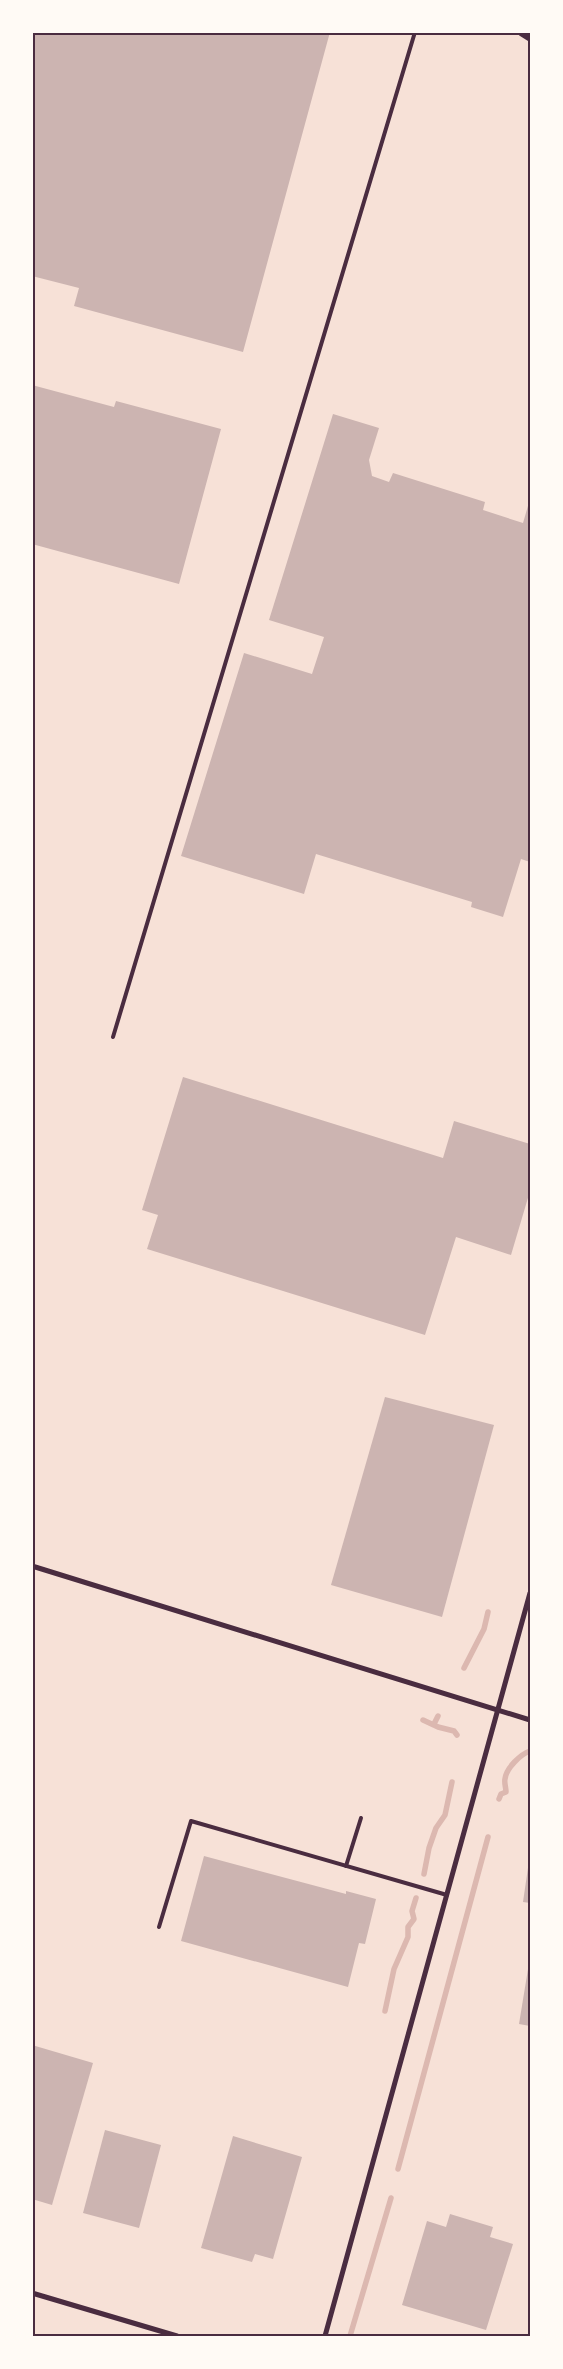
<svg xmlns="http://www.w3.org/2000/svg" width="563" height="2369" font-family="'Fira Sans Condensed',sans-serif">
	<rect width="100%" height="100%" fill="#f7e1d7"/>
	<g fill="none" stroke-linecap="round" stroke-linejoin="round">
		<g stroke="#dcb8b0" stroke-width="5.5">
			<path d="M464,1668L484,1629L488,1612"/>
			<path d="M423,1720L438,1727L454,1731L457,1735"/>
			<path d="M434,1724L438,1716"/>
			<path d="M499,1799L501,1794L506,1792C506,1788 504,1782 505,1779C506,1768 521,1754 530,1751"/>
			<path d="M424,1874L429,1848L436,1828L445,1815L452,1782"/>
			<path d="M385,2011L394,1969L408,1937V1927L414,1919L412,1911L416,1898"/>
			<path d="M398,2169L488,1837"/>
			<path d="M350,2336L391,2198"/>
		</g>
	</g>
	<g fill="#ccb4b1">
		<path d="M32,32H330L243,352L74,306L79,288L32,276Z"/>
		<path d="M32,385L114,407L116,401L221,429L179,584L32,544Z"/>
		<path d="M333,414L379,428L369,460L372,476L389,482L393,473L485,502L483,510L523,523L530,499V862L521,859L503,917L471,907L472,902L316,854L304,894L181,856L244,653L312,674L324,637L269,620Z"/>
		<path d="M183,1077L443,1158L454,1121L530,1144V1191L511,1255L456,1237L425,1335L147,1249L158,1215L142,1210Z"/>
		<path d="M385,1397L494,1425L442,1617L331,1585Z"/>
		<path d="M204,1856L346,1894V1891L376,1899L365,1944L359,1943L348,1987L181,1941Z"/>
		<path d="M529,1861H530V1903L523,1902Z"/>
		<path d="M529,1963H530V2026L519,2024Z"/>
		<path d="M32,2045L93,2063L52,2205L32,2199Z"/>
		<path d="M105,2130L161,2145L139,2228L83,2213Z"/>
		<path d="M233,2136L302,2157L273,2259L255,2254L252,2262L201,2248Z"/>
		<path d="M450,2214L493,2227L490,2237L513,2244L486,2330L402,2305L427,2221L446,2227Z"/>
	</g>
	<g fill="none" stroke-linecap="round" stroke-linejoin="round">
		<g stroke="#4a2c40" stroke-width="4">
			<path d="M113,1037L415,32"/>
			<path d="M346,1866L361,1818"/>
			<path d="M159,1927L191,1821L447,1895"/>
		</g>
		<g stroke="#4a2c40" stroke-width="5">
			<path d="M32,1566L530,1720"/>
			<path d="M32,2293L177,2336"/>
			<path d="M325,2336L530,1593"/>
		</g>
		<path stroke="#4a2c40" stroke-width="9" d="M522,32L530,37"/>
	</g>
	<rect width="563" height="2369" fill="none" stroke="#fffaf5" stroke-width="68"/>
	<rect x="34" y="34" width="495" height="2301" fill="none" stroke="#4a2c40" stroke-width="2"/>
</svg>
